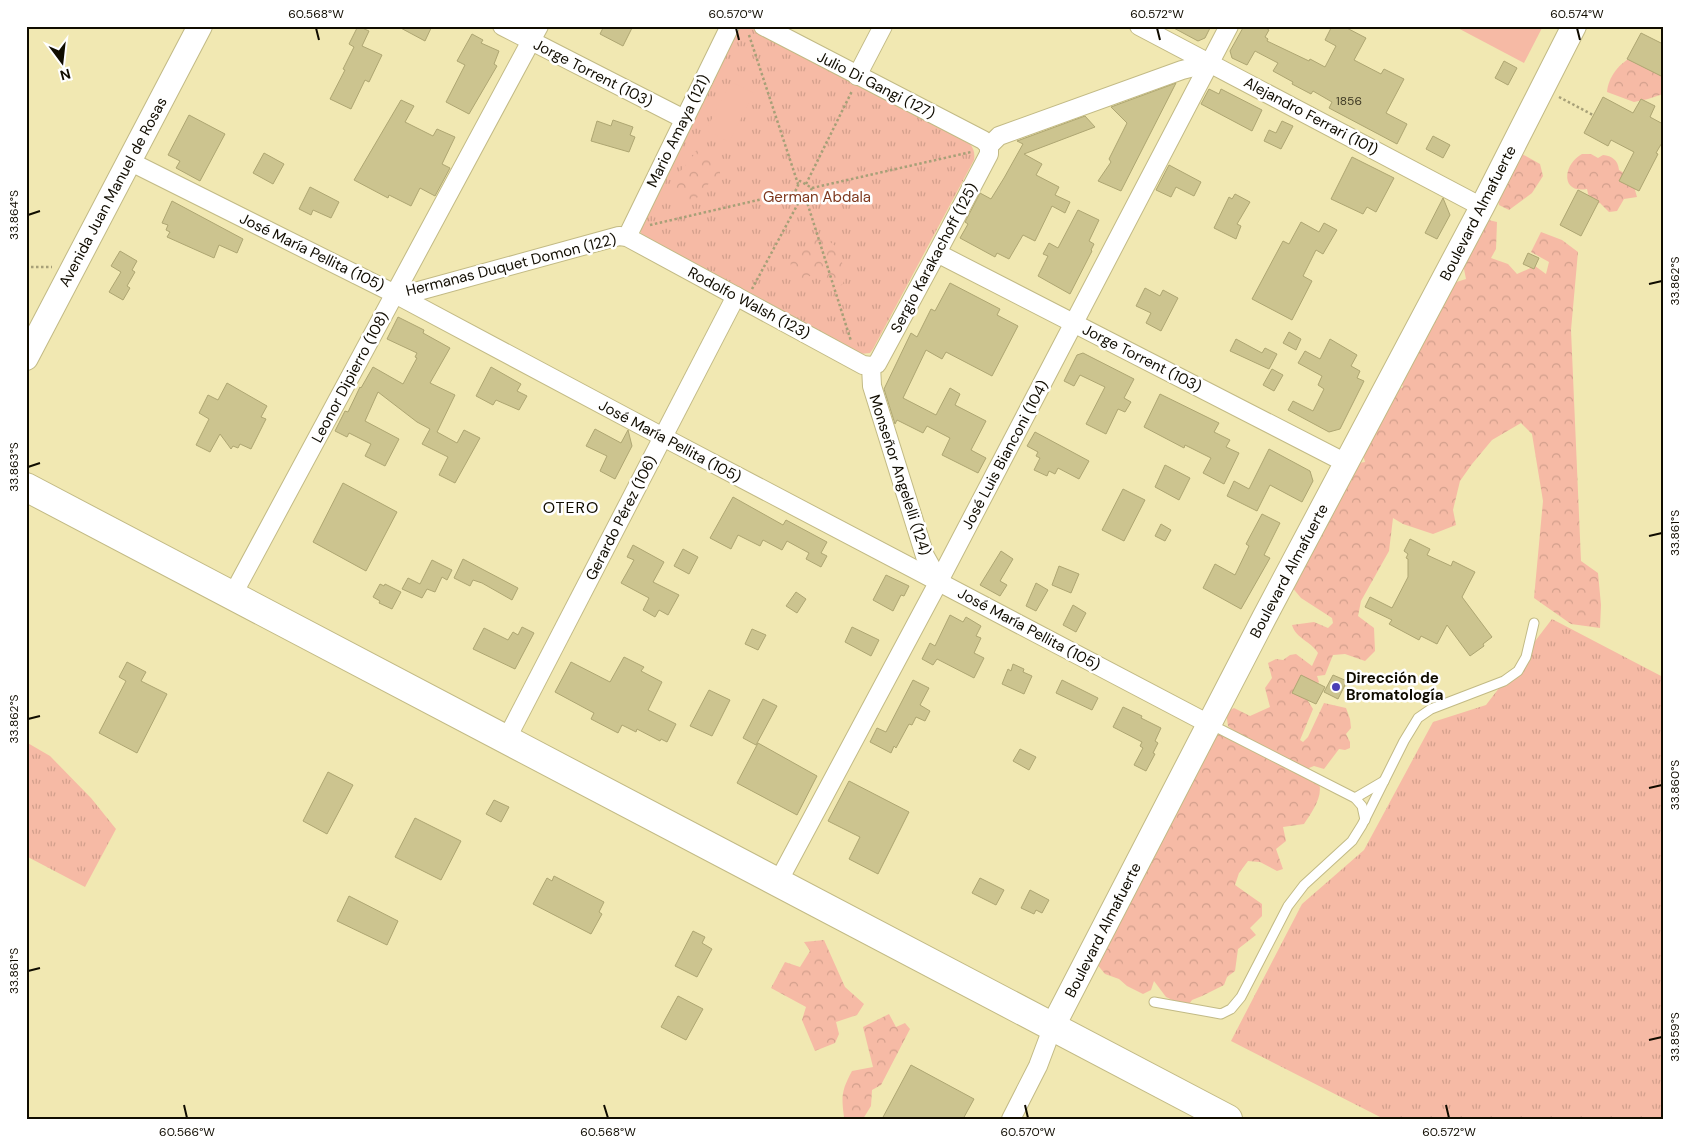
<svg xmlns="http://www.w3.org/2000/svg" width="1689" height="1145" font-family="'DM Sans',sans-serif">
	<defs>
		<pattern id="grass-tufts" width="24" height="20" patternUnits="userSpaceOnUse" patternTransform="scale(1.25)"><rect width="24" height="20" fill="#f6baa5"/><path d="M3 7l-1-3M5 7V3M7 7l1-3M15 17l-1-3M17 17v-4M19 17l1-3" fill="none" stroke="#d29f8c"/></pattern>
		<pattern id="forest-crowns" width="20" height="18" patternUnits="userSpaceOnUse" patternTransform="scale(1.25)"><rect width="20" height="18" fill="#f6baa5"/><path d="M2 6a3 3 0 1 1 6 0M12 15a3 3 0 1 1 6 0" fill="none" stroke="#d29f8c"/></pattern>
	</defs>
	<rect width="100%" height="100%" fill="#f1e8b2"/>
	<g fill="url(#grass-tufts)">
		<path d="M746,27L753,29L970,144C974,149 975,154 974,160L873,349L870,353L860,354L644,238L641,234L640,227L735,32L739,29Z"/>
		<path d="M1552,619L1663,677V1119H1384L1231,1041L1302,904L1364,850L1433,722L1486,705Z"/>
		<path d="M26,742L50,756L91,798L116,829L85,887L26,856Z"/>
	</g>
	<g fill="url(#forest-crowns)">
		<path d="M1633,57L1663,70V94L1648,99L1634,102L1607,92C1608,77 1620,62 1633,57Z"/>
		<path d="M701,148L709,160L720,164V175C699,185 705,208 674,199L675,175C686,168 686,162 694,155V152Z"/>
		<path d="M1522,154L1540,164L1543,176L1532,193L1509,210L1499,205L1497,189L1510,163Z"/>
		<path d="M1582,154H1591L1598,158L1603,155C1612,156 1618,160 1619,170L1629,176L1635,185V190L1637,197L1624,199L1617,211L1609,212L1600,203L1594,204L1589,198L1587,189C1560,194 1563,164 1582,154Z"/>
		<path d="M1480,218L1497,222L1496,249L1491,258L1508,264L1517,274L1535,266L1546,274L1549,262L1531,252L1541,232L1562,240L1578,252L1571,330L1581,561L1598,573L1601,605L1600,628L1571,624L1534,598L1543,501L1532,434L1521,423L1492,440L1472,464L1460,481L1453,510L1456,525L1433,534L1403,524L1393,518L1389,551L1361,601L1358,616L1374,628L1375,651L1365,661L1345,654L1333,655L1325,675L1317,676L1319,682L1311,690L1308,701L1313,709L1300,740L1303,742L1308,737L1324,703L1346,708L1350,719L1351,728L1346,734L1350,742V748L1345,750L1339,749L1324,769L1314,766L1309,768C1311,774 1315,776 1318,781C1325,795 1311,813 1304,824L1283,827L1286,841L1276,849L1283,869L1277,871L1260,862L1248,861L1239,873L1235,885L1262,904V916L1250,928L1256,935L1238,949L1235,971L1227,977L1224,985L1202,996L1192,1000L1187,1007L1166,997L1154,981L1151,990L1143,994L1127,986L1119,979L1105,974L1096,963L1215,736L1222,733L1235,732L1228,726L1226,712L1234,708L1250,716L1270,707L1265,688L1272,678L1268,663L1276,659L1283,660L1290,655L1296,654L1312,666L1318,653C1311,641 1296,639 1292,625L1314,622L1328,628L1333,623L1332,618L1301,598L1291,586L1318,537L1346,490L1353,469L1359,463L1365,462L1363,455L1394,392L1403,387L1401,381L1450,284L1466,279L1462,259Z"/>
		<path d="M822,236L838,248L846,277L842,285L829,288L815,274L805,278L798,279L792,273L790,260L794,253L809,245L812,240Z"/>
		<path d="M824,940L845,987L864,1004L857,1015L836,1022L839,1034L835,1043L815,1051L802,1020L806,1007L771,988L785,962L800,967L810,951L804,942Z"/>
		<path d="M889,1014L896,1027L905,1023L910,1029L881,1085L872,1090L871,1106L863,1119L844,1117C841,1095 842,1090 852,1071L873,1067L863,1027Z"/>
	</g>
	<g fill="#f6baa5">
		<path d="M1454,26H1543L1524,63Z"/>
		<path d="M731,82L754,93L729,142L706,130Z"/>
	</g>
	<g fill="#ccc48f" stroke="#aea672">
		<path d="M358,26L369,31L362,46L382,55L369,82L365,80L351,109L330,99L345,70L343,69L354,47L349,44Z"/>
		<path d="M397,26H432L425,41Z"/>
		<path d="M604,26H633L623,46L600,34Z"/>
		<path d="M1170,26H1211L1205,38L1198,41Z"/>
		<path d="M1244,26H1263L1269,30L1265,37L1268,39L1267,41L1309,61L1310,59L1325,67L1336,46L1325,40L1332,26H1343L1366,38L1354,60L1381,74L1384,69L1404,79L1386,113L1407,124L1397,144L1329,108L1332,102L1313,91L1311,94L1292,84L1293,82L1273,71L1278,63L1255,51L1247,65L1232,58L1230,51Z"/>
		<path d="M1641,33L1663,44V77L1627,59Z"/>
		<path d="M472,34L483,40L481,43L499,51L494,64L497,66L469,114L446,102L465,65L457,61Z"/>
		<path d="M1504,61L1517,68L1508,85L1495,78Z"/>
		<path d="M1176,83L1121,191L1098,181L1111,162L1109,159L1127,123L1111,107Z"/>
		<path d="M1209,89L1219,94L1221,89L1262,110L1252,131L1201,104Z"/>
		<path d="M1603,97L1633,113L1641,99L1655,106L1650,117L1663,124V141L1656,153L1658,154L1639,191L1619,181L1634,152L1611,140L1608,146L1584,133Z"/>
		<path d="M401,100L414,106L405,122L433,136L437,129L455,137L442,164L450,168L435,196L420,188L411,206L389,195L388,198L354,180Z"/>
		<path d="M189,115L225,134L200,181L176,168L180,161L168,155Z"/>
		<path d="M1085,116L1095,127L1024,154L1042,164L1036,175L1059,187L1055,195L1070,202L1065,213L1052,206L1035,241L1023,235L1009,259L997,253L995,257L960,238L968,224L965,222L980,193L991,199L1004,178L1023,144L1017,141Z"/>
		<path d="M613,120L633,127L630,135L635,137L629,152L591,141L597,121L611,126Z"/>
		<path d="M1282,121L1293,126L1281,149L1264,141L1269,130L1276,133Z"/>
		<path d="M1433,136L1450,145L1443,158L1426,149Z"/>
		<path d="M264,153L284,164L273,184L253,173Z"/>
		<path d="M1352,157L1394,178L1376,212L1367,207L1363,214L1331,199Z"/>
		<path d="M1169,165L1201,182L1194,196L1176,187L1171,197L1156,190Z"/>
		<path d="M310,187L339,202L331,218L313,210L311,215L299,209Z"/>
		<path d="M1578,190L1599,201L1581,236L1560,225Z"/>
		<path d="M1235,194L1250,202L1237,224L1241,226L1236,239L1214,228L1229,197L1232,199Z"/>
		<path d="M1443,198L1450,215L1437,239L1425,233Z"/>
		<path d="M172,201L243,239L237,253L219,245L214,258L167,237L170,232L166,230L168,225L162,223Z"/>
		<path d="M1078,210L1099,220L1089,241L1094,244L1091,250L1092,251L1070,294L1038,276L1048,256L1043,254L1049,243L1058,248Z"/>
		<path d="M1301,222L1319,232L1324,223L1337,230L1323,254L1316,250L1303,276L1312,281L1292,320L1252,299L1283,241L1289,244Z"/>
		<path d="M120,251L137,261L132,270L135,272L127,286L130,288L123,300L109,292L121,272L111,266Z"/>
		<path d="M1528,253L1539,258L1534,269L1523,264Z"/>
		<path d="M950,283L1000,309L997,315L1018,326L992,376L946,352L942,359L926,350L903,398L936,415L950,388L960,394L955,405L986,421L971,450L986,458L978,473L942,455L950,438L927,426L923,433L897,420L895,424L884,389L911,333L917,337L931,309L935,311Z"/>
		<path d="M1145,288L1160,296L1163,290L1178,298L1161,331L1146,323L1151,313L1136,306Z"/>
		<path d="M398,317L424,330L423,333L450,348L430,383L455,395L437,432L457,443L464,430L480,438L455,483L439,475L448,457L422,444L430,429L417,422L378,392L365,421L399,439L385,466L365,456L371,444L349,433L347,437L335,431L345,411L348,412L360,387L361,388L373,367L403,384L417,358L415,357L417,353L387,339Z"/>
		<path d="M1289,332L1301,339L1296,350L1283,343Z"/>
		<path d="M1236,339L1262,353L1265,348L1277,354L1269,369L1230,351Z"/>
		<path d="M1330,339L1357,355L1351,366L1360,371L1357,378L1364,381L1340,429L1329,432L1288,410L1293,401L1313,411L1324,389L1318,385L1322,376L1298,363L1305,351L1320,359Z"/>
		<path d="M1083,353L1134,379L1124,398L1131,402L1125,412L1118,409L1106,434L1086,424L1105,387L1080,375L1074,386L1064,381L1077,355Z"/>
		<path d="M491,367L521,384L517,391L527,396L519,410L496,400L493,405L476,396Z"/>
		<path d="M1272,369L1283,375L1274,391L1263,385Z"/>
		<path d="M227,383L267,406L261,417L266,419L251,449L240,444L238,448L233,446L231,449L220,434L210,452L196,445L209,419L199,413L208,395L218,400Z"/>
		<path d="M1160,394L1219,423L1214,432L1230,440L1226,447L1239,453L1224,484L1203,473L1211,458L1185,445L1184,448L1144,427Z"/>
		<path d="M595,429L621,443L628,430L632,446L615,479L600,471L607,456L586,446Z"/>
		<path d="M1035,432L1089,461L1079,479L1058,468L1055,474L1049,471L1047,476L1034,470L1040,458L1036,456L1038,452L1027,446Z"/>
		<path d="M1269,449L1310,471L1313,481L1302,502L1270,485L1257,511L1227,496L1234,481L1249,489Z"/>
		<path d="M1165,465L1190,478L1179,500L1155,487Z"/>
		<path d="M343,483L397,512L366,571L313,542Z"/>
		<path d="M1123,489L1145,500L1124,541L1102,530Z"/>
		<path d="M733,497L783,525L786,520L827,542L821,553L827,556L821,567L806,559L809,553L787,541L782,550L763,540L760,546L738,535L731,549L710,538Z"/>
		<path d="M1262,514L1280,523L1264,555L1270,558L1241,609L1203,588L1215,564L1235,575L1249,546L1246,544Z"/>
		<path d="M1161,524L1171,530L1165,541L1155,536Z"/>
		<path d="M1410,539L1430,549L1427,555L1451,566L1453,561L1475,572L1462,597L1492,637L1483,644L1484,646L1470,656L1447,625L1437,644L1421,636L1419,640L1389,624L1392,620L1365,607L1370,597L1392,608L1408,577V559L1406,558L1408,554L1404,551Z"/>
		<path d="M633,545L664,562L653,582L679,595L668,615L659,610L655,617L643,610L649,598L621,583L634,560L627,557Z"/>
		<path d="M683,549L698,557L689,574L674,566Z"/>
		<path d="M1001,551L1013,559L1000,581L1007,585L1000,596L980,585Z"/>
		<path d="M463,559L518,588L512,600L482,583L473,580L470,586L454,578Z"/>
		<path d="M432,560L452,570L447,580L442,577L435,592L427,589L422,598L402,589L408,578L420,584Z"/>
		<path d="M1059,566L1079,574L1071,593L1052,585Z"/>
		<path d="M886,575L909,586L904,596L901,595L893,611L873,600Z"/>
		<path d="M1036,583L1048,590L1036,611L1026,606Z"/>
		<path d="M380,584L384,586L385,584L401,592L392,609L379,603L380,601L373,597Z"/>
		<path d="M796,592L806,599L797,613L786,606Z"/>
		<path d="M1073,605L1086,613L1076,632L1063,625Z"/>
		<path d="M950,615L963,622L966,617L981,626L976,636L981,638L974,653L984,658L974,678L937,659L933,665L922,659L930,643L935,646Z"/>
		<path d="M522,627L534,633L515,669L473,649L484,628L508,640L513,632L518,635Z"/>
		<path d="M852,627L879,640L871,656L845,642Z"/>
		<path d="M752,629L766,635L758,650L745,644Z"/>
		<path d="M624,657L644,667L641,671L662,682L648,710L676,724L667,742L661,739L660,741L637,729L636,732L622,725L618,733L591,719L594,713L555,692L571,662L610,682Z"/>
		<path d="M127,662L146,672L141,681L167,694L137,753L99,733L126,681L119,677Z"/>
		<path d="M1013,664L1024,669L1023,672L1032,676L1024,694L1002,684L1008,669L1011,671Z"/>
		<path d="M1301,675L1325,687L1316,704L1292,693Z"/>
		<path d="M1333,675L1347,681L1338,699L1324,692Z"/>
		<path d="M913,680L929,688L920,705L930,711L925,721L916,717L912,725L909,724L896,748L894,746L891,753L870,742L877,728L886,732Z"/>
		<path d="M1062,680L1098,698L1092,710L1056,693Z"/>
		<path d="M709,690L730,700L712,736L690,726Z"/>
		<path d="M763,699L777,706L756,745L743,738Z"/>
		<path d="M1123,707L1142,716L1141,718L1161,728L1155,741L1158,743L1153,753L1155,754L1146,771L1134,765L1143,748L1140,746L1142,742L1113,727Z"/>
		<path d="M758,743L817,776L797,815L737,783Z"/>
		<path d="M1020,749L1036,757L1029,770L1013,761Z"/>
		<path d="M328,772L353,785L327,834L303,821Z"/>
		<path d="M849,781L909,812L878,874L849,859L860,837L828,821Z"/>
		<path d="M494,800L509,807L501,822L486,814Z"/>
		<path d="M415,818L461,841L441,880L395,857Z"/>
		<path d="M554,876L604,902L599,912L602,914L591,934L533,904L547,878L552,881Z"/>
		<path d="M980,878L1004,890L996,905L972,893Z"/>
		<path d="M1030,890L1049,900L1042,913L1036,910L1034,914L1021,908Z"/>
		<path d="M349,896L398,921L387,945L337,921Z"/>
		<path d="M693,931L705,937L702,943L712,949L697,977L675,966Z"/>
		<path d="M678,996L703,1009L686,1040L661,1027Z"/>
		<path d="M911,1065L974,1099L963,1119H882Z"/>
	</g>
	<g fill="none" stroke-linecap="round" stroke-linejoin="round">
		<g stroke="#c2ba85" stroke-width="11">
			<g id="lane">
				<path d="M1210,724L1355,798L1362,806L1365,820"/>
				<path d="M1355,798L1384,781"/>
				<path d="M1154,1002L1221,1014L1231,1009L1241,997L1288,906L1304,885L1352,841L1362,825L1404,741L1418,718L1431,709L1504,681L1518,671L1526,657L1534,623"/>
			</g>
		</g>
		<g stroke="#c2ba85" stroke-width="20">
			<g id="street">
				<path d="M502,26L684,119"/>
				<path d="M763,26L983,140L989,146"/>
				<path d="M1139,26L1482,207"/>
				<path d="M857,76L883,26"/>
				<path d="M989,146L999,136L1182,70L1210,63"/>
				<path d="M129,161L395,294L663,437L1209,724"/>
				<path d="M627,237L730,26"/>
				<path d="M937,253L1346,463"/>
				<path d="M395,294L415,292L619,236L627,237L863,365L871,366"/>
				<path d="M871,366L877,364L937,253L989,154V146"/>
				<path d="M871,366L872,386L925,556L939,581"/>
				<path d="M232,596L539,26"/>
				<path d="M506,740L736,296"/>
				<path d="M778,882L939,581L1229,26"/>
				<path d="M1011,1119L1038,1066L1053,1026"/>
			</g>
		</g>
		<g stroke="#c2ba85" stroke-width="26">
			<g id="secondary">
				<path d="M26,358L200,26"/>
				<path d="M1053,1026L1264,618L1482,207L1574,26"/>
			</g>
		</g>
		<g stroke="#c2ba85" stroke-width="30">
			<path id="primary" d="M26,487L1228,1119"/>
		</g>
		<g stroke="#a7a078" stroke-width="2.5" stroke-dasharray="2.5 2.5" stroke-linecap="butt">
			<path d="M749,35L798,184"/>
			<path d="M1559,97L1593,115"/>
			<path d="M806,184L852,91"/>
			<path d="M812,188L806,200L794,194L800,181L812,188L971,152"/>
			<path d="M806,199L851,341"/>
			<path d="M650,225L793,192"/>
			<path d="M26,267H52"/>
			<path d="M752,289L801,198"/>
		</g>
		<use href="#lane" stroke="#fff" stroke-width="9"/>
		<use href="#street" stroke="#fff" stroke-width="18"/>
		<use href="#secondary" stroke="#fff" stroke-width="24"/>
		<use href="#primary" stroke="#fff" stroke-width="28"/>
	</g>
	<path fill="none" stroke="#100c00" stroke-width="2" d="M316,28L319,40M736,28L739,40M1157,28L1160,40M1577,28L1580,40M28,215L40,211M1649,284L1662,281M28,467L40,463M1649,536L1662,533M28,719L40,716M1649,788L1662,785M28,971L40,968M1649,1040L1662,1037M184,1105L187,1118M604,1105L608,1118M1025,1105L1028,1118M1446,1105L1449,1118"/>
	<circle fill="#4a3fb6" stroke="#fff" stroke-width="2" cx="1336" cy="687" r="5"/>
	<g text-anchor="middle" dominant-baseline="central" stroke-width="5" stroke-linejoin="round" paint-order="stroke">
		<g font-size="12" fill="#3f3a24">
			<text x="1349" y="101">1856</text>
		</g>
		<g font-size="15" fill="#100c00" stroke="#fff">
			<text transform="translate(593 73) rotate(27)">Jorge Torrent (103)</text>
			<text transform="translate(876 85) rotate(27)">Julio Di Gangi (127)</text>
			<text transform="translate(1311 116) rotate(28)">Alejandro Ferrari (101)</text>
			<text transform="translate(678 131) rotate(-64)">Mario Amaya (121)</text>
			<text transform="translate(113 192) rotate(-62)">Avenida Juan Manuel de Rosas</text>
			<text transform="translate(1478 213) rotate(-63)">Boulevard Almafuerte</text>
			<text transform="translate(312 252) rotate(26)">José María Pellita (105)</text>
			<text transform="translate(934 258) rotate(-62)">Sergio Karakachoff (125)</text>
			<text transform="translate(511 265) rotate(-14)">Hermanas Duquet Domon (122)</text>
			<text transform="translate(749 303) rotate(28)">Rodolfo Walsh (123)</text>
			<text transform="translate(1142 358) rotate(27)">Jorge Torrent (103)</text>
			<text transform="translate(350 377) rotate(-62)">Leonor Dipierro (108)</text>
			<text transform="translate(670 441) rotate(28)">José María Pellita (105)</text>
			<text transform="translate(1005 455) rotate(-62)">José Luis Bianconi (104)</text>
			<text transform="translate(900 475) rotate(72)">Monseñor Angelelli (124)</text>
			<text transform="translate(621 518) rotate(-63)">Gerardo Pérez (106)</text>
			<text transform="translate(1289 571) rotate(-62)">Boulevard Almafuerte</text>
			<text transform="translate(1029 629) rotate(28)">José María Pellita (105)</text>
			<text transform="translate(1103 930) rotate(-63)">Boulevard Almafuerte</text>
		</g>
		<g font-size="15" fill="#7e391f" stroke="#fff">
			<text x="817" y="197">German Abdala</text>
		</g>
		<g font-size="15" font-weight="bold" fill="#100c00" stroke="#fff" text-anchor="start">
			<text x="1346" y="678">Dirección de<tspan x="1346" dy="17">Bromatología</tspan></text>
		</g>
		<g font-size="16" letter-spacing="1" fill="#100c00" stroke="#fff">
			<text x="571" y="507">OTERO</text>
		</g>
	</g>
	<rect width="1689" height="1145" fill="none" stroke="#ffffff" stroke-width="55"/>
	<g transform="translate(62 62) rotate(165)" stroke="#ffffff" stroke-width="4" paint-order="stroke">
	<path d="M0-4L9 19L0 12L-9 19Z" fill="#100c00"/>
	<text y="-8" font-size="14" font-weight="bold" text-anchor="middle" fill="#100c00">N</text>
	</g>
	<rect x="28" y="28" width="1634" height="1090" fill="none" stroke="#100c00" stroke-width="2"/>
	<g font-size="12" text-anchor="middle" fill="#100c00">
		<text x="316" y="18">60.568°W</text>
		<text x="736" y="18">60.570°W</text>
		<text x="1157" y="18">60.572°W</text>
		<text x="1577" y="18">60.574°W</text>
		<text transform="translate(14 215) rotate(-90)" y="4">33.864°S</text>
		<text transform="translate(1675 281) rotate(-90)" y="4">33.862°S</text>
		<text transform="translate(14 467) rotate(-90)" y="4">33.863°S</text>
		<text transform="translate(1675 533) rotate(-90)" y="4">33.861°S</text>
		<text transform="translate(14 719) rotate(-90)" y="4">33.862°S</text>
		<text transform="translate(1675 785) rotate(-90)" y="4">33.860°S</text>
		<text transform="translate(14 971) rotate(-90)" y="4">33.861°S</text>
		<text transform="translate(1675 1037) rotate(-90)" y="4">33.859°S</text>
		<text x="187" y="1136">60.566°W</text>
		<text x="608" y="1136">60.568°W</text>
		<text x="1028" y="1136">60.570°W</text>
		<text x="1449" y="1136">60.572°W</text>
	</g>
</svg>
